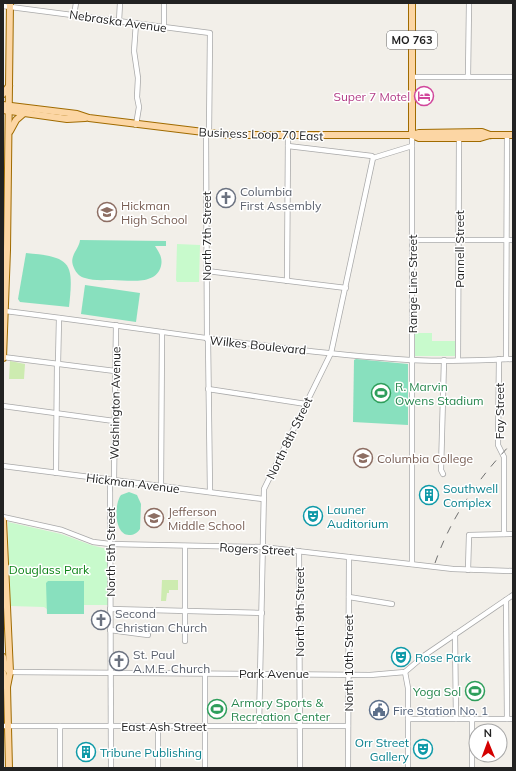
<svg xmlns="http://www.w3.org/2000/svg" width="516" height="771" font-family="Mulish,sans-serif">
	<rect width="100%" height="100%" fill="#f2efe9"/>
	<g fill="#cdebb0">
		<path d="M10,361L25,364L24,379H9Z"/>
		<path d="M162,580H178V590H169V593H167L166,601H161Z"/>
	</g>
	<g fill="#c8facc">
		<path d="M177,244L200,245L199,282H177L176,280Z"/>
		<path d="M415,333H432V341H456L455,356H415Z"/>
		<path d="M8,522L61,534L91,545L107,549L108,605H84V614H47V609L44,607L10,606Z"/>
	</g>
	<g fill="#88e0be">
		<path d="M80,240L166,241V246H155C159,252 163,258 161,266C156,286 128,280 112,280C104,280 93,281 85,278C80,277 76,273 74,268C68,256 79,250 80,240Z"/>
		<path d="M26,253C71,257 74,262 69,307L20,302L18,299Z"/>
		<path d="M85,285L140,293L136,322L81,314Z"/>
		<path d="M356,359L408,364V425L353,422L354,360Z"/>
		<path d="M129,492L137,495L141,504L140,529C137,533 134,535 129,535C114,535 114,504 121,495Z"/>
		<path d="M48,581H84V614H47L46,583Z"/>
	</g>
	<g fill="none" stroke-linecap="round" stroke-linejoin="round">
		<g stroke="#a9a9a9" stroke-width="6">
			<g id="minor">
				<path d="M3,6L210,33L209,134"/>
				<path d="M74,15L76,3"/>
				<path d="M119,21L120,3"/>
				<path d="M136,23L134,51L138,78L137,97L139,107L136,125"/>
				<path d="M164,27V3"/>
				<path d="M412,77H513"/>
				<path d="M468,77L469,3"/>
				<path d="M206,134L207,339"/>
				<path d="M412,135V564"/>
				<path d="M288,146L372,156L373,158L412,146"/>
				<path d="M412,240H513"/>
				<path d="M207,271L346,288"/>
				<path d="M287,281L288,136"/>
				<path d="M5,311C140,327 274,351 410,360C444,362 479,360 513,359"/>
				<path d="M208,339L210,492"/>
				<path d="M3,357L115,371"/>
				<path d="M458,359L459,138"/>
				<path d="M499,359L498,445L504,457V534"/>
				<path d="M506,359L507,135"/>
				<path d="M58,364L59,318"/>
				<path d="M208,389L306,404"/>
				<path d="M3,406L114,421"/>
				<path d="M3,466L263,499"/>
				<path d="M56,473L57,364"/>
				<path d="M443,474L441,470L444,360"/>
				<path d="M110,480L111,768"/>
				<path d="M114,480L116,325"/>
				<path d="M161,486L162,332"/>
				<path d="M3,517L62,530L93,542L110,544L262,547L453,569L513,571"/>
				<path d="M185,546V641"/>
				<path d="M299,551L300,768"/>
				<path d="M468,570L469,535L513,534"/>
				<path d="M349,597L392,604"/>
				<path d="M506,600L507,719"/>
				<path d="M110,609L262,613"/>
				<path d="M110,630L148,635"/>
				<path d="M455,634L456,719"/>
				<path d="M10,672L370,675L405,672L425,655L513,595"/>
				<path d="M405,672L408,688V768"/>
				<path d="M408,719H513"/>
				<path d="M3,726H348"/>
				<path d="M60,726V768"/>
				<path d="M158,726V768"/>
				<path d="M259,726L264,489L331,353L373,158"/>
				<path d="M205,768V673"/>
				<path d="M348,768L349,557"/>
				<path d="M472,768V718"/>
			</g>
		</g>
		<g stroke="#a06b00" stroke-width="8">
			<g id="major">
				<path d="M3,94L9,86"/>
				<path d="M3,105L77,114L89,118L228,135H412L419,133L482,132L490,135"/>
				<path d="M3,110L67,119L85,118"/>
				<path d="M10,131L16,120L24,113"/>
				<path d="M412,135V3"/>
				<path d="M412,135L419,138H480L490,135H513"/>
				<path d="M3,358L7,250L10,3"/>
				<path d="M3,520L10,672L7,687L9,768"/>
				<path d="M3,657L5,667L10,672"/>
				<path d="M3,673L7,687"/>
			</g>
		</g>
		<use href="#minor" stroke="#fff" stroke-width="4.5"/>
		<use href="#major" stroke="#fcd6a4" stroke-width="6"/>
		<path stroke="#707070" stroke-width="1" stroke-dasharray="8 8" stroke-linecap="butt" d="M435,563C451,517 479,477 513,442"/>
	</g>
	<defs>
		<g id="hotel-ring" transform="scale(1)"><circle r="9.5" fill="#fff" stroke="#d1479c" stroke-width="1.5"/><path d="M-6-4.5h1.5V1H6V5H4.5V3h-9V5H-6ZM-4 0a1.8 1.8 0 1 1 3.6 0ZM.5 0V-2.5h3Q6-2.5 6 0Z" fill="#d1479c"/></g>
		<g id="church-ring" transform="scale(1)"><circle r="9.5" fill="#fff" stroke="#6b7280" stroke-width="1.5"/><path d="M-1.2-6h2.4v3.5h3.3v2.4h-3.3V6h-2.4V-.1h-3.3v-2.4h3.3Z" fill="#6b7280"/></g>
		<g id="school-ring" transform="scale(1)"><circle r="9.5" fill="#fff" stroke="#8d6e63" stroke-width="1.5"/><path d="M0-5L7-2L0 1L-7-2ZM-4 1L0 2.5L4 1V4Q0 6-4 4Z" fill="#8d6e63"/></g>
		<g id="stadium-ring" transform="scale(1)"><circle r="9.5" fill="#fff" stroke="#2e9e5b" stroke-width="1.5"/><path d="M0-5a6.5 5 0 1 0 0 10a6.5 5 0 1 0 0-10ZM-3.5-1.8h7v3.6h-7Z" fill="#2e9e5b"/></g>
		<g id="university-ring" transform="scale(1)"><circle r="9.5" fill="#fff" stroke="#8d6e63" stroke-width="1.5"/><path d="M0-5L7-2L0 1L-7-2ZM-4 1L0 2.5L4 1V4Q0 6-4 4Z" fill="#8d6e63"/></g>
		<g id="building-ring" transform="scale(1)"><circle r="9.5" fill="#fff" stroke="#0f9aa8" stroke-width="1.5"/><path d="M-4-6H4V6H1V3H-1V6H-4ZM-2.5-4.3h1.7v1.8h-1.7ZM.8-4.3h1.7v1.8H.8ZM-2.5-1h1.7V.8h-1.7ZM.8-1h1.7V.8H.8Z" fill="#0f9aa8"/></g>
		<g id="theatre-ring" transform="scale(1)"><circle r="9.5" fill="#fff" stroke="#0f9aa8" stroke-width="1.5"/><path d="M-5-5.5Q0-4 5-5.5V0Q5 5 0 6Q-5 5-5 0ZM-3.3-2.5H-1v1.5H-3.3ZM1-2.5H3.3v1.5H1ZM-2.8 1Q0 5.5 2.8 1Z" fill="#0f9aa8"/></g>
		<g id="civic-ring" transform="scale(1)"><circle r="9.5" fill="#fff" stroke="#5c6f8a" stroke-width="1.5"/><path d="M-.6-6.5H3V-4.5H.6V-3L4-1V1h2V6H-6V1h2V-1L-.6-3ZM-1.2 2.5V6h2.4V2.5Z" fill="#5c6f8a"/></g>
	</defs>
	<g fill-rule="evenodd">
		<use href="#hotel-ring" x="424" y="96"/>
		<use href="#church-ring" x="226" y="198"/>
		<use href="#school-ring" x="107" y="212"/>
		<use href="#stadium-ring" x="381" y="393"/>
		<use href="#university-ring" x="363" y="458"/>
		<use href="#building-ring" x="429" y="495"/>
		<use href="#theatre-ring" x="313" y="516"/>
		<use href="#school-ring" x="154" y="518"/>
		<use href="#church-ring" x="101" y="620"/>
		<use href="#theatre-ring" x="401" y="657"/>
		<use href="#church-ring" x="119" y="661"/>
		<use href="#stadium-ring" x="475" y="691"/>
		<use href="#stadium-ring" x="217" y="709"/>
		<use href="#civic-ring" x="379" y="710"/>
		<use href="#theatre-ring" x="423" y="749"/>
		<use href="#building-ring" x="86" y="752"/>
	</g>
	<g text-anchor="middle" dominant-baseline="central" stroke-width="3" stroke-linejoin="round" paint-order="stroke">
		<rect fill="#fff" stroke="#646464" stroke-width="1" x="387" y="31" width="50" height="18" rx="3"/>
		<g font-size="11" font-weight="bold" fill="#222">
			<text x="412" y="40">MO 763</text>
		</g>
		<g font-size="12" fill="#222" stroke="#fff">
			<text transform="translate(118 21) rotate(8)">Nebraska Avenue</text>
			<text transform="translate(261 134) rotate(2)">Business Loop 70 East</text>
			<text transform="translate(206 236) rotate(-90)">North 7th Street</text>
			<text transform="translate(459 249) rotate(-90)">Pannell Street</text>
			<text transform="translate(412 284) rotate(-90)">Range Line Street</text>
			<text transform="translate(258 345) rotate(6)">Wilkes Boulevard</text>
			<text transform="translate(115 403) rotate(-89)">Washington Avenue</text>
			<text transform="translate(499 411) rotate(-90)">Fay Street</text>
			<text transform="translate(289 438) rotate(-64)">North 8th Street</text>
			<text transform="translate(133 483) rotate(7)">Hickman Avenue</text>
			<text transform="translate(257 549) rotate(3)">Rogers Street</text>
			<text transform="translate(110 552) rotate(-90)">North 5th Street</text>
			<text transform="translate(299 612) rotate(-90)">North 9th Street</text>
			<text transform="translate(348 663) rotate(-90)">North 10th Street</text>
			<text x="274" y="673">Park Avenue</text>
			<text x="164" y="726">East Ash Street</text>
		</g>
		<g font-size="12" fill="#b23c85" stroke="#fff" text-anchor="end">
			<text x="410" y="96">Super 7 Motel</text>
		</g>
		<g font-size="12" fill="#5b616d" stroke="#fff" text-anchor="start">
			<text x="240" y="191">Columbia<tspan x="240" dy="14">First Assembly</tspan></text>
			<text x="115" y="613">Second<tspan x="115" dy="14">Christian Church</tspan></text>
			<text x="133" y="654">St. Paul<tspan x="133" dy="14">A.M.E. Church</tspan></text>
		</g>
		<g font-size="12" fill="#785e54" stroke="#fff" text-anchor="start">
			<text x="121" y="205">Hickman<tspan x="121" dy="14">High School</tspan></text>
			<text x="377" y="458">Columbia College</text>
			<text x="168" y="511">Jefferson<tspan x="168" dy="14">Middle School</tspan></text>
		</g>
		<g font-size="12" fill="#27864d" stroke="#fff" text-anchor="start">
			<text x="395" y="386">R. Marvin<tspan x="395" dy="14">Owens Stadium</tspan></text>
			<text x="461" y="691" text-anchor="end">Yoga Sol</text>
			<text x="231" y="702">Armory Sports &amp;<tspan x="231" dy="14">Recreation Center</tspan></text>
		</g>
		<g font-size="12" fill="#0d838f" stroke="#fff" text-anchor="start">
			<text x="443" y="488">Southwell<tspan x="443" dy="14">Complex</tspan></text>
			<text x="327" y="509">Launer<tspan x="327" dy="14">Auditorium</tspan></text>
			<text x="415" y="657">Rose Park</text>
			<text x="409" y="742" text-anchor="end">Orr Street<tspan x="409" dy="14">Gallery</tspan></text>
			<text x="100" y="752">Tribune Publishing</text>
		</g>
		<g font-size="12" fill="#0c8416" stroke="#fff">
			<text x="49" y="569">Douglass Park</text>
		</g>
		<g font-size="12" fill="#4e5e75" stroke="#fff" text-anchor="start">
			<text x="393" y="710">Fire Station No. 1</text>
		</g>
	</g>
	<rect width="516" height="771" fill="none" stroke="#222222" stroke-width="8"/>
	<g transform="translate(488 743) rotate(359)"><circle r="19" fill="#ffffff" stroke="#a7a7a7"/>
	<path d="M0-3L7 15L0 10L-7 15Z" fill="#d40000"/>
	<text y="-6" font-size="11" font-weight="bold" text-anchor="middle" fill="#222222">N</text>
	</g>
</svg>
